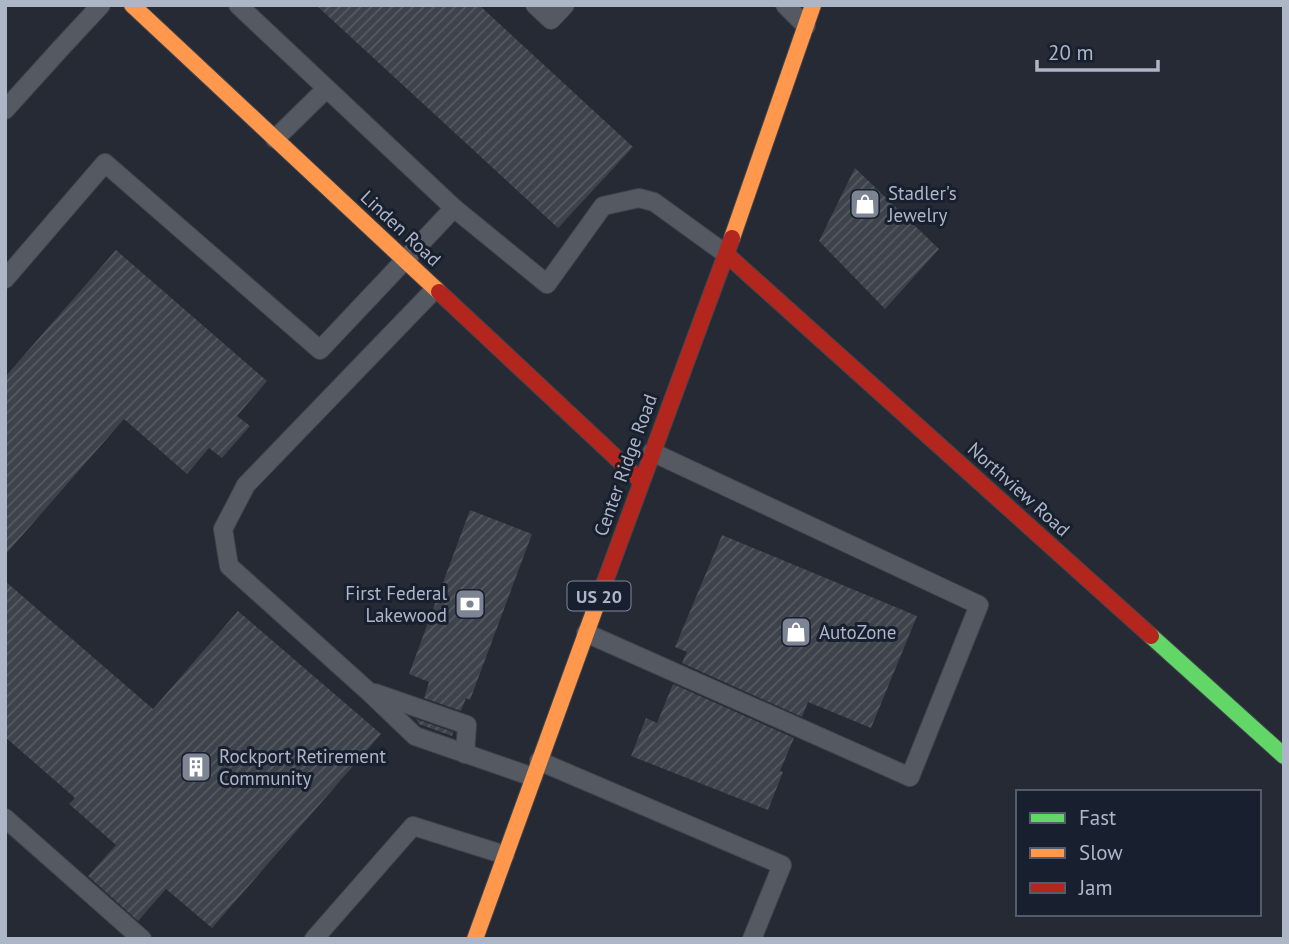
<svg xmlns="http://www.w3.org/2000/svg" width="1289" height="944" font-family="'PT Sans',sans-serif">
	<defs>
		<pattern id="building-hatch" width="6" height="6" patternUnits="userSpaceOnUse" patternTransform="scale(1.75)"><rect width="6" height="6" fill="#3d424b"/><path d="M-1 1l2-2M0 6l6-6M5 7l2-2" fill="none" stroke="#565b63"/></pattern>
	</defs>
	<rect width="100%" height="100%" fill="#252a34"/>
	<g fill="url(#building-hatch)">
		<path d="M316,5H479L633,147L558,228Z"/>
		<path d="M855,168L939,249L885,309L819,241Z"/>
		<path d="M116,250L267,381L237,416L250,426L222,458L209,448L187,474L124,419L5,555V377Z"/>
		<path d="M470,510L532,534L470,700L466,698L461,711L424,698L429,682L409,674Z"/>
		<path d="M722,535L917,616L871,728L808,702L802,717L682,663L687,652L675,647Z"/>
		<path d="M5,581L153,709L238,611L381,734L212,928L166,889L138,921L88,876L116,845L69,804L75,798L5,737Z"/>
		<path d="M673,684L794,738L780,771L783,772L768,810L631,756L646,718L657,723Z"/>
		<path d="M416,719L453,732L452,736L419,724Z"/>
	</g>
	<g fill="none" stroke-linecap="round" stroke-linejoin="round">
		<g stroke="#41454d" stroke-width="20">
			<g id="lane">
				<path d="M238,5L454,208L547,284L603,206L639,198L654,202L726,254"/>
				<path d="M535,5L551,20L565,5"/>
				<path d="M785,5L806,26"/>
				<path d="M5,110L61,48L101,5"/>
				<path d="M275,139L326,89"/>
				<path d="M5,279L105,163L320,350L454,208"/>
				<path d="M435,289L246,485L223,529L229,566L368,691L415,736L533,777"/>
				<path d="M586,633L910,777L979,605L652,452"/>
				<path d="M375,693L467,725L465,754"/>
				<path d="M539,761L782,865L752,939"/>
				<path d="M5,818L142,939"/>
				<path d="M314,939L413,826L505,855"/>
			</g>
		</g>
		<g stroke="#41454d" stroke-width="18">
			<path id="fast" d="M1151,636L1284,756"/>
		</g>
		<g stroke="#41454d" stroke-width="18">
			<g id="slow">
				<path d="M132,5L439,292"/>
				<path d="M732,238L813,5"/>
				<path d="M475,939L600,595"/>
			</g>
		</g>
		<g stroke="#41454d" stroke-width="18">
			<g id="jam">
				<path d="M726,254L1151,636"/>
				<path d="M439,292L641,481"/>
				<path d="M600,595L732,238"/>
			</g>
		</g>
		<use href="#lane" stroke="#555a62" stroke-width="18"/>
		<use href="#fast" stroke="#63d668" stroke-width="16"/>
		<use href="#slow" stroke="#ff974d" stroke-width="16"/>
		<use href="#jam" stroke="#b3261e" stroke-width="16"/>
	</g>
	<defs>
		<g id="shop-square" transform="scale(1.575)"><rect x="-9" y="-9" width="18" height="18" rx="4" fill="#7d8594" stroke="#18202f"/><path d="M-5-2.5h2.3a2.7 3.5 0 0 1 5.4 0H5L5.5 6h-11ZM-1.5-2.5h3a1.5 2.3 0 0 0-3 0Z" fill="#fff"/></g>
		<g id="bank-square" transform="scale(1.575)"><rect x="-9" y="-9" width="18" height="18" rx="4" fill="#7d8594" stroke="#18202f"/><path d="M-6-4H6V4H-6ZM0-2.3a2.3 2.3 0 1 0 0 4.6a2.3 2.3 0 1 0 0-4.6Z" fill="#fff"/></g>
		<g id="building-square" transform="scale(1.575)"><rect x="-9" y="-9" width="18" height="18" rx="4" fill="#7d8594" stroke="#18202f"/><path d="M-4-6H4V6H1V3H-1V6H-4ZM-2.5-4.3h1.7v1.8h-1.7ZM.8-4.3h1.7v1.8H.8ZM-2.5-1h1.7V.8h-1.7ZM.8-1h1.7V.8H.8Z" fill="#fff"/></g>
	</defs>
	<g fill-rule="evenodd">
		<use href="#shop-square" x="865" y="204"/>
		<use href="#bank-square" x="470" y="604"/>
		<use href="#shop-square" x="796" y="632"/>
		<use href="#building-square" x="196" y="767"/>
	</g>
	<g text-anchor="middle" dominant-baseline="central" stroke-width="6" stroke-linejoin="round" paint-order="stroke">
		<rect fill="#18202f" stroke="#808999" stroke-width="2" x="567.5" y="581.5" width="63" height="29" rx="5"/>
		<g font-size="18" font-weight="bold" fill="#adb6c7">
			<text x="599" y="596">US 20</text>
		</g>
		<g font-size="19" fill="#adb6c7" stroke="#18202f" text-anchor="start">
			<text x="888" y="193">Stadler's<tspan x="888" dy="22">Jewelry</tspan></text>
			<text x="447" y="593" text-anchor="end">First Federal<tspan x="447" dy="22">Lakewood</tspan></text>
			<text x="819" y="632">AutoZone</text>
			<text x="219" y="756">Rockport Retirement<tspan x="219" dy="22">Community</tspan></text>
		</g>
		<g font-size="19" fill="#adb6c7" stroke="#18202f">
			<text transform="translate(401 228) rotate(43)">Linden Road</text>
			<text transform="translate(625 465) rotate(-70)">Center Ridge Road</text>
			<text transform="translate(1019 489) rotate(42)">Northview Road</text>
		</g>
	</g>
	<rect width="1289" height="944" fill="none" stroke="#adb6c7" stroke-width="14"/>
	<rect x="1016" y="790" width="245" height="126" fill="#18202f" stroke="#545c6c" stroke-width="2"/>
	<rect x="1030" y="813" width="35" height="10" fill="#63d668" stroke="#545c6c" stroke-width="2"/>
	<text x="1079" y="825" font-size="21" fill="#adb6c7">Fast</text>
	<rect x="1030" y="848" width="35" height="10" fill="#ff974d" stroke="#545c6c" stroke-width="2"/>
	<text x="1079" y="860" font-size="21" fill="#adb6c7">Slow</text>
	<rect x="1030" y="883" width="35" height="10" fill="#b3261e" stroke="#545c6c" stroke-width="2"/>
	<text x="1079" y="895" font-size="21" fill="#adb6c7">Jam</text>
	<path d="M1037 60v10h121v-10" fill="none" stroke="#adb6c7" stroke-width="3.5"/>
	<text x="1048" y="60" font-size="21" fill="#adb6c7" stroke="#18202f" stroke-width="5" paint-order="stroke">20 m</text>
</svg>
